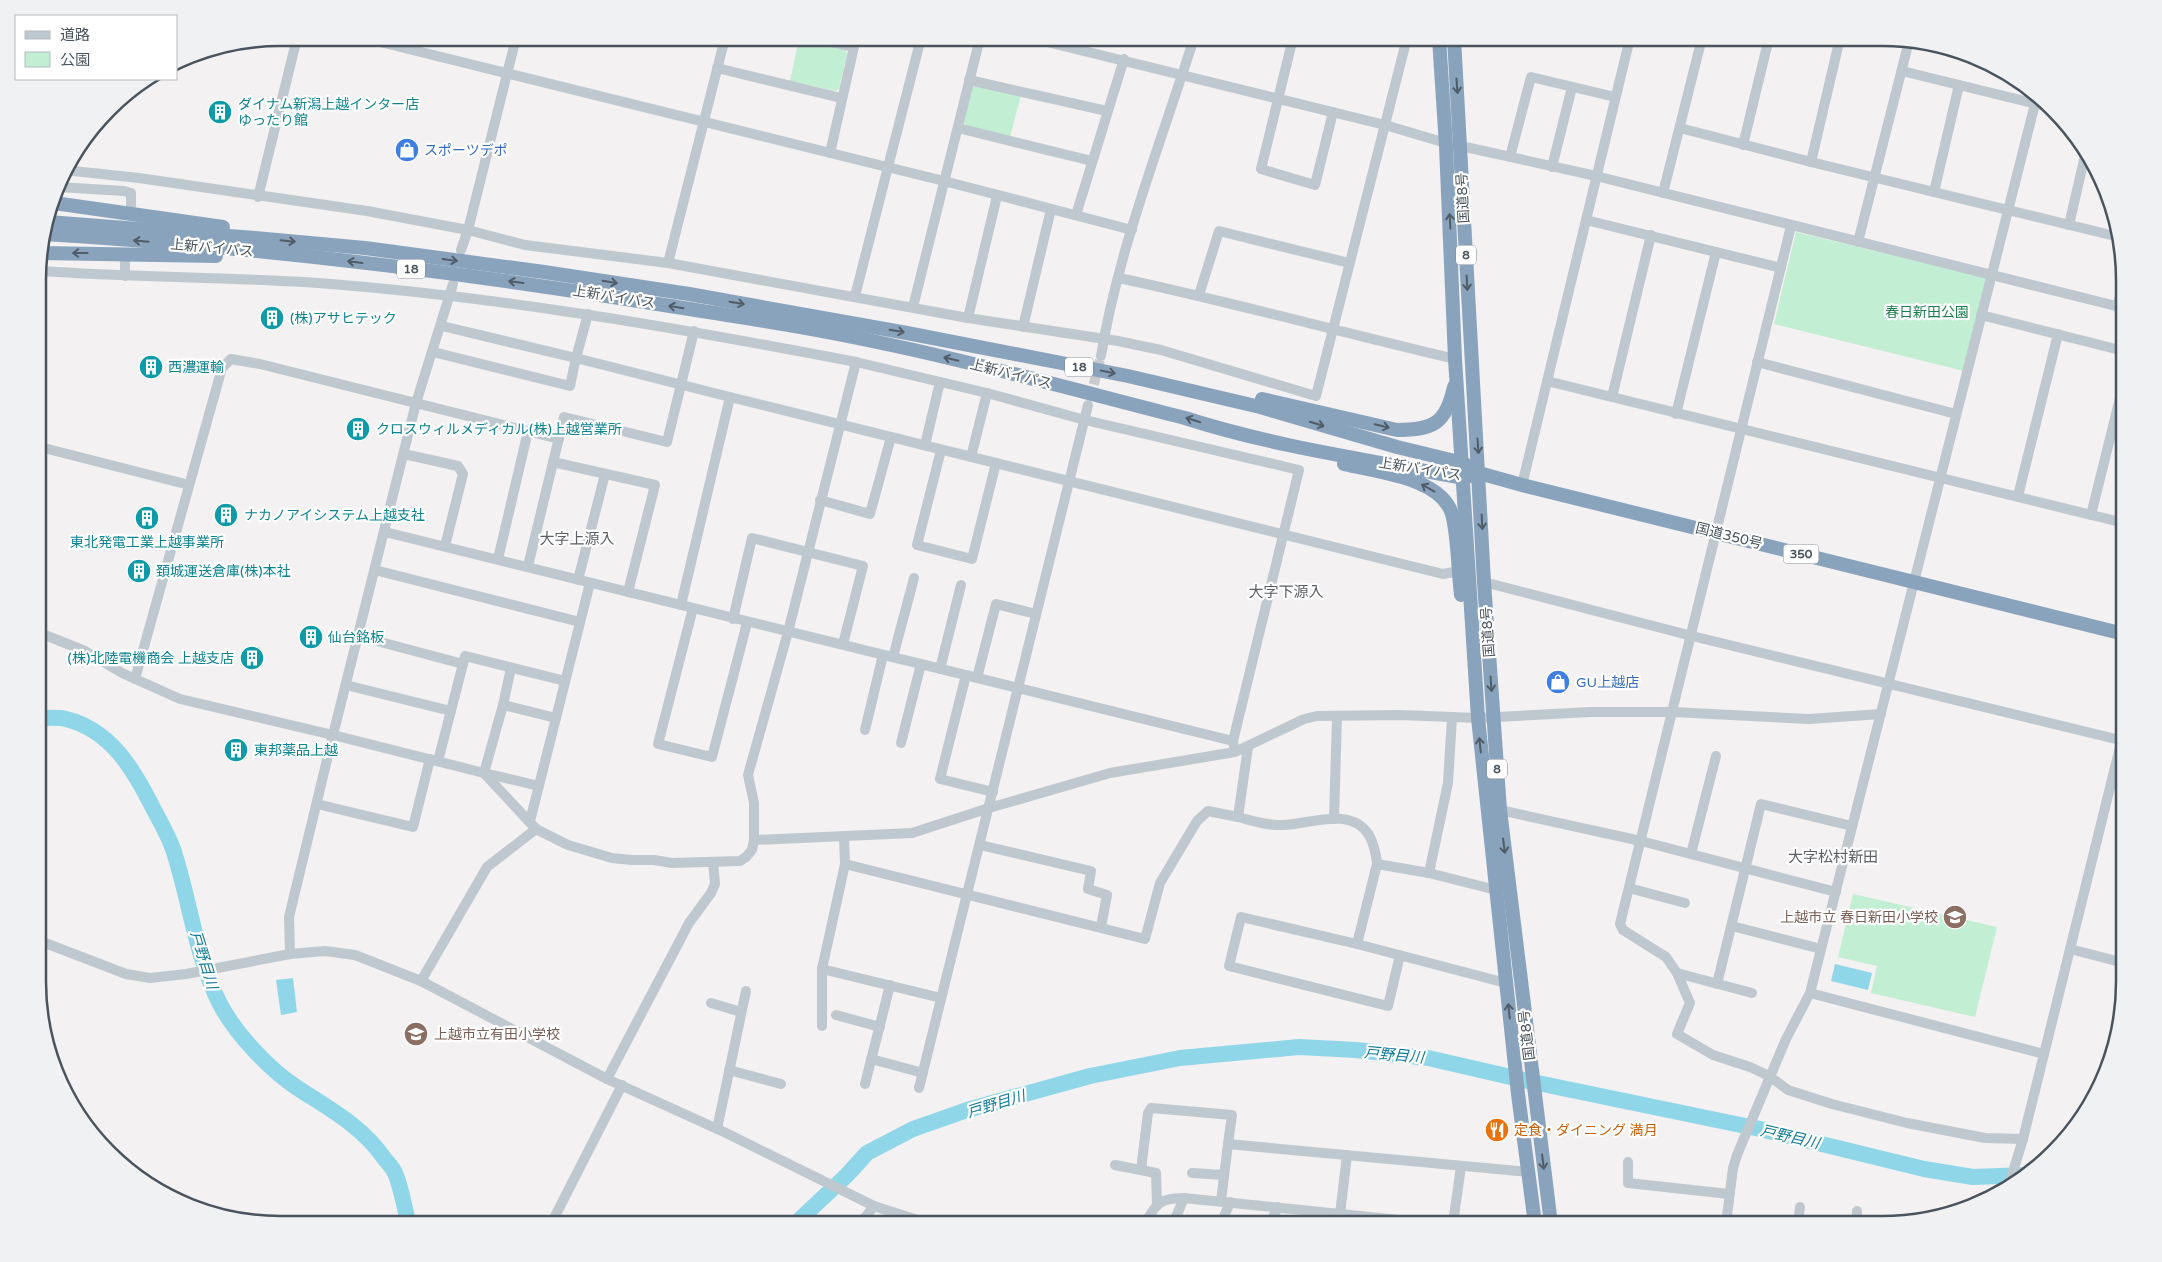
<svg xmlns="http://www.w3.org/2000/svg" width="2162" height="1262" font-family="'Varela Round','Noto Sans JP',sans-serif">
	<rect width="100%" height="100%" fill="#f3f1f1"/>
	<g fill="#c2eed3">
		<path d="M799,39L845,50L847,54L839,89L835,91L790,81Z"/>
		<path d="M972,86L1021,95L1010,137L966,126L964,122Z"/>
		<path d="M1796,232L1987,278L1964,371L1774,324Z"/>
		<path d="M1853,894L1997,927L1975,1017L1871,993L1877,966L1838,957Z"/>
	</g>
	<g fill="#90d6e9">
		<path d="M1835,964L1872,973L1868,990L1831,981Z"/>
		<path d="M293,978L297,1012L281,1015L276,980Z"/>
	</g>
	<g fill="none" stroke-linecap="round" stroke-linejoin="round">
		<g stroke="#90d6e9" stroke-width="16">
			<path d="M40,718C48,718 58,717 66,719C111,730 134,770 153,808C160,821 168,835 173,849C190,900 195,955 220,1004C235,1033 269,1069 296,1087C329,1109 361,1125 384,1158C388,1163 393,1168 395,1173C402,1189 404,1208 409,1224"/>
			<path d="M795,1224L847,1175L867,1153L913,1129L967,1110L1090,1076L1180,1058L1299,1047L1356,1050L1428,1058L1528,1081L1760,1129L1924,1169L1973,1177L2026,1175"/>
		</g>
		<path stroke="#c8cacc" stroke-width="10" stroke-dasharray="10 5" stroke-linecap="butt" d="M1090,399L1101,356"/>
		<g stroke="#bfc8cf" stroke-width="10">
			<path d="M364,38L944,181L1132,230"/>
			<path d="M813,38L854,47"/>
			<path d="M1031,38L1385,125L1446,143"/>
			<path d="M1293,38L1261,169L1315,185L1333,112"/>
			<path d="M717,68L841,98"/>
			<path d="M1902,71L2053,108"/>
			<path d="M969,80L1107,111"/>
			<path d="M958,128L1092,161"/>
			<path d="M1680,128L1811,162L2115,236"/>
			<path d="M1743,145L1769,38"/>
			<path d="M1461,146L1596,176L2124,308"/>
			<path d="M830,153L856,38"/>
			<path d="M1510,157L1531,77L1615,97"/>
			<path d="M1811,162L1840,38"/>
			<path d="M1552,167L1572,87"/>
			<path d="M64,170L139,178L367,211L468,230L525,245L668,263L968,318L1118,341L1161,350L1316,396L1407,38"/>
			<path d="M58,187L124,191L131,193V206"/>
			<path d="M1934,192L1959,85"/>
			<path d="M1663,193L1702,38"/>
			<path d="M258,197L297,38"/>
			<path d="M1076,215L1124,59"/>
			<path d="M1586,220L1781,268"/>
			<path d="M2069,225L2086,151"/>
			<path d="M1791,226L1620,924L1623,930L1666,957L1677,973L1690,1003L1677,1034L1713,1055L1750,1067L1769,1076L1788,1090L1832,1104L1907,1123L1985,1138L2023,1139"/>
			<path d="M1858,242L1909,41"/>
			<path d="M461,250L468,230L516,38"/>
			<path d="M668,263L725,38"/>
			<path d="M40,271C128,277 216,277 304,282C490,295 673,327 856,362L788,632L748,775L754,803V840L752,850L746,857L740,861L672,863L654,860H632L612,858L568,845L536,829L484,773L333,735L180,699L122,673L85,651L40,633"/>
			<path d="M125,276V263"/>
			<path d="M1119,278C1232,302 1343,333 1455,359"/>
			<path d="M1199,295L1219,231L1349,263"/>
			<path d="M855,296L921,38"/>
			<path d="M913,307L980,38"/>
			<path d="M2117,307L2124,282"/>
			<path d="M588,314L576,358L730,397"/>
			<path d="M1981,315L2124,351"/>
			<path d="M968,318L997,196"/>
			<path d="M1023,327L1051,209"/>
			<path d="M433,352L570,386L576,358L442,326"/>
			<path d="M1101,356C1118,250 1162,140 1194,38"/>
			<path d="M856,362L987,393L1085,420L1299,470L1233,741L1234,746"/>
			<path d="M1757,362L1956,414"/>
			<path d="M1547,381L2124,523"/>
			<path d="M1612,397L1651,235"/>
			<path d="M1676,414L1716,252"/>
			<path d="M925,445L940,382"/>
			<path d="M40,447L189,485"/>
			<path d="M941,450L917,545L972,559L996,463"/>
			<path d="M404,454L458,466L463,474L445,546"/>
			<path d="M971,457L987,393"/>
			<path d="M553,462L655,485L628,592"/>
			<path d="M1522,485L1630,38"/>
			<path d="M2018,496L2058,334"/>
			<path d="M820,500L870,514L891,437"/>
			<path d="M2091,515L2124,382"/>
			<path d="M385,532L1233,741"/>
			<path d="M498,559L528,431"/>
			<path d="M528,566L564,417L667,442L694,331"/>
			<path d="M375,570L580,622"/>
			<path d="M578,580L605,474"/>
			<path d="M1484,582L1692,636L2124,741"/>
			<path d="M681,605L730,397L1443,574L1465,570"/>
			<path d="M693,608L658,744L712,757L747,623"/>
			<path d="M733,619L752,538L863,566L843,644"/>
			<path d="M358,636L463,664L465,656L565,681"/>
			<path d="M893,657L914,578"/>
			<path d="M511,668L503,705L484,773L539,786"/>
			<path d="M940,669L961,585"/>
			<path d="M966,675L940,779L993,792"/>
			<path d="M977,678L996,604L1036,614"/>
			<path d="M135,679L222,368L231,359L260,364L559,439"/>
			<path d="M346,685L451,711"/>
			<path d="M503,705L556,718"/>
			<path d="M865,730L883,655"/>
			<path d="M901,743L921,664"/>
			<path d="M438,761L463,664"/>
			<path d="M317,804L413,827L430,759"/>
			<path d="M1500,810L1641,841L1836,892"/>
			<path d="M1238,817C1253,821 1268,826 1283,825C1311,824 1351,806 1369,835C1374,844 1376,853 1377,864"/>
			<path d="M1334,819L1337,716"/>
			<path d="M530,821L590,583"/>
			<path d="M844,837L845,864L1145,939L1160,883L1197,821L1208,811L1238,817L1248,747"/>
			<path d="M754,840L912,833L989,808L1110,773L1235,752L1304,719L1317,716L1400,715L1478,718L1590,712H1673L1809,719L1881,714"/>
			<path d="M980,845L1091,871L1088,889L1107,895L1101,927"/>
			<path d="M1691,854L1716,756"/>
			<path d="M1429,873L1448,783L1452,718"/>
			<path d="M1629,888L1685,903"/>
			<path d="M1732,926L1821,949"/>
			<path d="M40,941L126,974L150,978L186,974L290,954L325,951L355,955L421,981L607,1079L724,1132L874,1206L930,1224"/>
			<path d="M1357,944L1377,864L1429,873L1496,890"/>
			<path d="M2070,949L2124,963"/>
			<path d="M290,954L289,917L333,735L416,403L453,284"/>
			<path d="M1400,955L1388,1006L1229,966L1241,917L1357,944L1506,983"/>
			<path d="M822,969L941,998"/>
			<path d="M1677,973L1752,993"/>
			<path d="M421,981L487,867L536,829"/>
			<path d="M1717,984L1761,804L1852,826"/>
			<path d="M1810,993L2044,1054"/>
			<path d="M711,1003L741,1012"/>
			<path d="M836,1015L880,1027"/>
			<path d="M822,1026V969L845,864"/>
			<path d="M871,1059L923,1073"/>
			<path d="M729,1070L781,1084"/>
			<path d="M607,1079L689,923L711,893L715,884L713,862"/>
			<path d="M865,1084L890,985"/>
			<path d="M919,1088L1088,405"/>
			<path d="M717,1129L746,991"/>
			<path d="M1628,1162V1183L1729,1194"/>
			<path d="M1115,1165L1156,1173L1157,1205"/>
			<path d="M1141,1170L1148,1113L1151,1108L1232,1115L1228,1144"/>
			<path d="M1192,1173L1224,1175"/>
			<path d="M2008,1188L2023,1139L2124,731"/>
			<path d="M1221,1201L1228,1144L1528,1172"/>
			<path d="M1340,1214L1347,1155"/>
			<path d="M1921,1219V1218"/>
			<path d="M551,1224L622,1085"/>
			<path d="M860,1224L874,1206"/>
			<path d="M1145,1224C1156,1203 1160,1198 1184,1198L1438,1224"/>
			<path d="M1173,1224L1184,1198"/>
			<path d="M1221,1224L1230,1202"/>
			<path d="M1270,1224L1278,1207"/>
			<path d="M1453,1224L1461,1166"/>
			<path d="M1726,1224L1733,1168L1737,1155L1786,1039L1810,993L2037,96"/>
			<path d="M1798,1224L1800,1207"/>
			<path d="M1856,1224L1857,1211"/>
		</g>
		<g stroke="#8aa3bd" stroke-width="14">
			<path d="M1439,38L1446,146L1455,359L1478,718L1518,1094L1535,1224"/>
			<path d="M1454,38L1484,582L1500,810L1551,1224"/>
			<path d="M54,203L223,227"/>
			<path d="M48,222L255,238L365,248L544,272L689,294L907,333L1128,376L1260,407L1397,447L1463,463L1479,473L1522,485L2124,634"/>
			<path d="M44,234C245,246 446,270 645,302C727,315 810,327 891,345C990,366 1087,393 1185,418C1275,447 1370,460 1463,478L1479,473"/>
			<path d="M40,253L216,256"/>
			<path d="M1262,399L1397,430C1434,430 1446,423 1454,387"/>
			<path d="M1344,464C1375,472 1441,477 1452,514C1458,535 1458,571 1461,595"/>
		</g>
	</g>
	<defs><path id="oneway-shaft" d="M-6 0H5M1.5-3L5.5 0L1.5 3" fill="none" stroke-width="1.6" stroke-linecap="round" stroke-linejoin="round" transform="scale(1.25)"/></defs>
	<g stroke="#505c68">
		<use href="#oneway-shaft" transform="translate(1457 86) rotate(86)"/>
		<use href="#oneway-shaft" transform="translate(1450 221) rotate(-93)"/>
		<use href="#oneway-shaft" transform="translate(141 241) rotate(-175)"/>
		<use href="#oneway-shaft" transform="translate(288 241) rotate(6)"/>
		<use href="#oneway-shaft" transform="translate(80 253) rotate(-180)"/>
		<use href="#oneway-shaft" transform="translate(450 260) rotate(8)"/>
		<use href="#oneway-shaft" transform="translate(355 262) rotate(-173)"/>
		<use href="#oneway-shaft" transform="translate(516 282) rotate(-173)"/>
		<use href="#oneway-shaft" transform="translate(610 282) rotate(9)"/>
		<use href="#oneway-shaft" transform="translate(1467 283) rotate(87)"/>
		<use href="#oneway-shaft" transform="translate(737 303) rotate(10)"/>
		<use href="#oneway-shaft" transform="translate(676 307) rotate(-171)"/>
		<use href="#oneway-shaft" transform="translate(897 331) rotate(10)"/>
		<use href="#oneway-shaft" transform="translate(951 359) rotate(-167)"/>
		<use href="#oneway-shaft" transform="translate(1108 372) rotate(11)"/>
		<use href="#oneway-shaft" transform="translate(1193 420) rotate(-162)"/>
		<use href="#oneway-shaft" transform="translate(1317 424) rotate(17)"/>
		<use href="#oneway-shaft" transform="translate(1382 426) rotate(13)"/>
		<use href="#oneway-shaft" transform="translate(1478 446) rotate(86)"/>
		<use href="#oneway-shaft" transform="translate(1428 488) rotate(-151)"/>
		<use href="#oneway-shaft" transform="translate(1482 522) rotate(87)"/>
		<use href="#oneway-shaft" transform="translate(1491 684) rotate(86)"/>
		<use href="#oneway-shaft" transform="translate(1480 745) rotate(-96)"/>
		<use href="#oneway-shaft" transform="translate(1504 846) rotate(83)"/>
		<use href="#oneway-shaft" transform="translate(1509 1011) rotate(-96)"/>
		<use href="#oneway-shaft" transform="translate(1543 1162) rotate(83)"/>
	</g>
	<defs>
		<g id="building-disc" transform="scale(1.25)"><circle r="9.5" fill="#0f9aa8" stroke="#fff"/><path d="M-4-6H4V6H1V3H-1V6H-4ZM-2.5-4.3h1.7v1.8h-1.7ZM.8-4.3h1.7v1.8H.8ZM-2.5-1h1.7V.8h-1.7ZM.8-1h1.7V.8H.8Z" fill="#fff"/></g>
		<g id="shop-disc" transform="scale(1.25)"><circle r="9.5" fill="#3f7fe0" stroke="#fff"/><path d="M-5-2.5h2.3a2.7 3.5 0 0 1 5.4 0H5L5.5 6h-11ZM-1.5-2.5h3a1.5 2.3 0 0 0-3 0Z" fill="#fff"/></g>
		<g id="school-disc" transform="scale(1.25)"><circle r="9.5" fill="#8d6e63" stroke="#fff"/><path d="M0-5L7-2L0 1L-7-2ZM-4 1L0 2.5L4 1V4Q0 6-4 4Z" fill="#fff"/></g>
		<g id="restaurant-disc" transform="scale(1.25)"><circle r="9.5" fill="#e8710a" stroke="#fff"/><path d="M-5-6h1v4h1v-4h1v4h1v-4h1v5L-1.5 .5V6h-2V.5L-5-1ZM5-6V6H3V1.5H1.5Q1.5-4 5-6Z" fill="#fff"/></g>
	</defs>
	<g fill-rule="evenodd">
		<use href="#building-disc" x="220" y="112"/>
		<use href="#shop-disc" x="407" y="150"/>
		<use href="#building-disc" x="272" y="318"/>
		<use href="#building-disc" x="151" y="367"/>
		<use href="#building-disc" x="358" y="429"/>
		<use href="#building-disc" x="226" y="515"/>
		<use href="#building-disc" x="147" y="518"/>
		<use href="#building-disc" x="139" y="571"/>
		<use href="#building-disc" x="311" y="637"/>
		<use href="#building-disc" x="252" y="658"/>
		<use href="#shop-disc" x="1558" y="682"/>
		<use href="#building-disc" x="236" y="750"/>
		<use href="#school-disc" x="1955" y="917"/>
		<use href="#school-disc" x="416" y="1034"/>
		<use href="#restaurant-disc" x="1497" y="1130"/>
	</g>
	<g text-anchor="middle" dominant-baseline="central" stroke-width="4.5" stroke-linejoin="round" paint-order="stroke">
		<g fill="#fff" stroke="#80878e" stroke-width="1">
			<rect x="1456" y="245.5" width="20" height="19" rx="4"/>
			<rect x="397" y="259.5" width="28" height="19" rx="4"/>
			<rect x="1065" y="357.5" width="28" height="19" rx="4"/>
			<rect x="1783.5" y="544.5" width="35" height="19" rx="4"/>
			<rect x="1487" y="759.5" width="20" height="19" rx="4"/>
		</g>
		<g font-size="12" font-weight="bold" fill="#49545e">
			<text x="1466" y="255">8</text>
			<text x="411" y="269">18</text>
			<text x="1079" y="367">18</text>
			<text x="1801" y="554">350</text>
			<text x="1497" y="769">8</text>
		</g>
		<g font-size="14" fill="#0d838f" stroke="#fff" text-anchor="start">
			<text x="238" y="104">ダイナム新潟上越インター店<tspan x="238" dy="16">ゆったり館</tspan></text>
			<text x="290" y="318">(株)アサヒテック</text>
			<text x="168" y="367">西濃運輸</text>
			<text x="376" y="429">クロスウィルメディカル(株)上越営業所</text>
			<text x="244" y="515">ナカノアイシステム上越支社</text>
			<text x="147" y="542" text-anchor="middle">東北発電工業上越事業所</text>
			<text x="156" y="571">頚城運送倉庫(株)本社</text>
			<text x="328" y="637">仙台銘板</text>
			<text x="234" y="658" text-anchor="end">(株)北陸電機商会 上越支店</text>
			<text x="254" y="750">東邦薬品上越</text>
		</g>
		<g font-size="14" fill="#366cbe" stroke="#fff" text-anchor="start">
			<text x="424" y="150">スポーツデポ</text>
			<text x="1576" y="682">GU上越店</text>
		</g>
		<g font-size="14" fill="#49545e" stroke="#fff">
			<text transform="translate(1463 198) rotate(-93)">国道8号</text>
			<text transform="translate(212 248) rotate(5)">上新バイパス</text>
			<text transform="translate(614 297) rotate(9)">上新バイパス</text>
			<text transform="translate(1011 374) rotate(14)">上新バイパス</text>
			<text transform="translate(1420 469) rotate(9)">上新バイパス</text>
			<text transform="translate(1729 536) rotate(14)">国道350号</text>
			<text transform="translate(1488 632) rotate(-94)">国道8号</text>
			<text transform="translate(1527 1035) rotate(-97)">国道8号</text>
		</g>
		<g font-size="14" fill="#1b7e4e" stroke="#fff">
			<text x="1927" y="312">春日新田公園</text>
		</g>
		<g font-size="14" fill="#785e54" stroke="#fff" text-anchor="end">
			<text x="1938" y="917">上越市立 春日新田小学校</text>
			<text x="434" y="1034" text-anchor="start">上越市立有田小学校</text>
		</g>
		<g font-size="14" fill="#c56008" stroke="#fff" text-anchor="start">
			<text x="1514" y="1130">定食・ダイニング 満月</text>
		</g>
		<g font-size="15" fill="#5d6165" stroke="#fff">
			<text x="577" y="539">大字上源入</text>
			<text x="1286" y="592">大字下源入</text>
			<text x="1833" y="857">大字松村新田</text>
		</g>
		<g font-size="15" font-style="italic" fill="#117b99" stroke="#fff">
			<text transform="translate(204 960) rotate(73)">戸野目川</text>
			<text transform="translate(1394 1055) rotate(5)">戸野目川</text>
			<text transform="translate(996 1104) rotate(-17)">戸野目川</text>
			<text transform="translate(1790 1137) rotate(13)">戸野目川</text>
		</g>
	</g>
	<path d="M0 0H2162V1262H0ZM280 46H1882A234 234 0 0 1 2116 280V982A234 234 0 0 1 1882 1216H280A234 234 0 0 1 46 982V280A234 234 0 0 1 280 46Z" fill="#f0f1f2" fill-rule="evenodd"/>
	<path fill="none" stroke="#49545e" stroke-width="2.5" d="M280 46H1882A234 234 0 0 1 2116 280V982A234 234 0 0 1 1882 1216H280A234 234 0 0 1 46 982V280A234 234 0 0 1 280 46Z"/>
	<rect x="15" y="15" width="162" height="65" fill="#ffffff" stroke="#b6bbbf"/>
	<rect x="25" y="31" width="25" height="8" fill="#bfc8cf" stroke="#b6bbbf"/>
	<text x="60" y="40" font-size="15" fill="#49545e">道路</text>
	<rect x="25" y="52" width="25" height="15" fill="#c2eed3" stroke="#b6bbbf"/>
	<text x="60" y="65" font-size="15" fill="#49545e">公園</text>
</svg>
